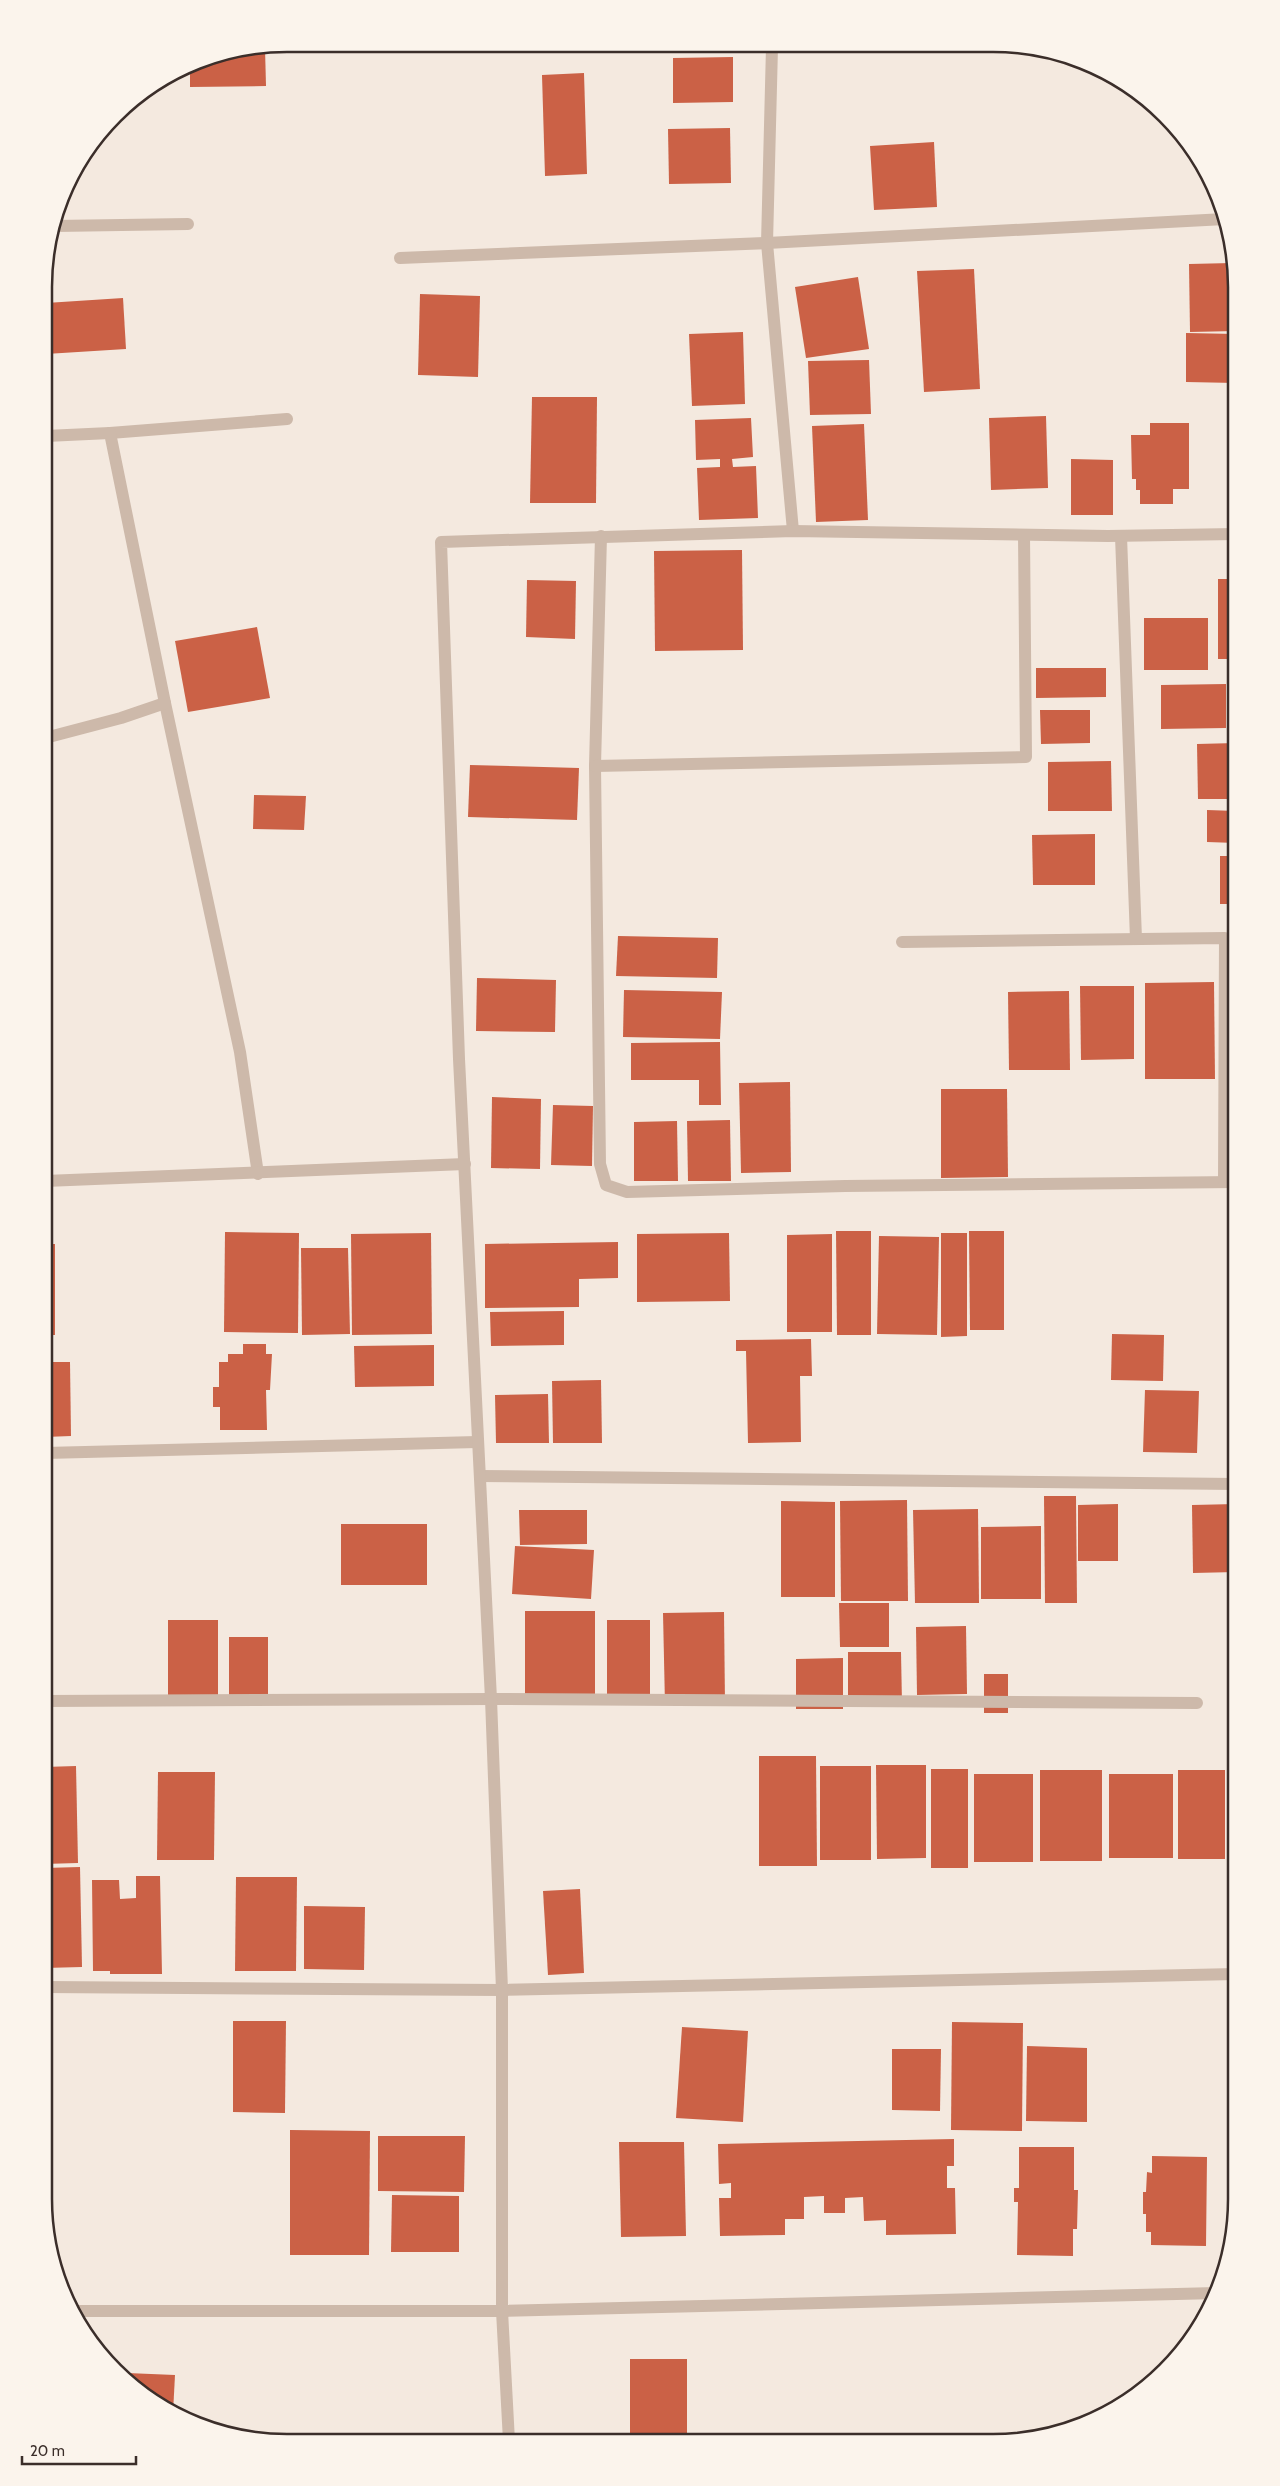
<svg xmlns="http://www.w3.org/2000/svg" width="1280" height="2486" font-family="Cabin,sans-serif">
	<rect width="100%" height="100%" fill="#f4e9df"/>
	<g fill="#cb6146">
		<path d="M265,48L266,86L190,87V65L194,62Z"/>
		<path d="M733,57V102L673,103V58Z"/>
		<path d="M584,73L587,174L545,176L542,75Z"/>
		<path d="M730,128L731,183L669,184L668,129Z"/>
		<path d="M934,142L937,207L874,210L870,146Z"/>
		<path d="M1232,263L1236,288V331L1190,332L1189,264Z"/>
		<path d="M974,269L980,389L924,392L917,271Z"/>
		<path d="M858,277L869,349L806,358L795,287Z"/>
		<path d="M420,294L480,296L478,377L418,375Z"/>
		<path d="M123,298L126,349L46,354V303Z"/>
		<path d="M743,332L745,404L692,406L689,334Z"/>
		<path d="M1186,333L1236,334V383L1186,382Z"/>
		<path d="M869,360L871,414L810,415L808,361Z"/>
		<path d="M532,397H597L596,503H530Z"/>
		<path d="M1046,416L1048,488L991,490L989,418Z"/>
		<path d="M751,418L753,457L732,459L733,467L756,466L758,518L699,520L697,468L720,467V459L696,460L695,420Z"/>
		<path d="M1150,423H1189V489H1173V504H1140V490H1136V479H1132L1131,435H1150Z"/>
		<path d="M864,424L868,520L816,522L812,426Z"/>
		<path d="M1071,459L1113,460V515H1071Z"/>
		<path d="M742,550L743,650L655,651L654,551Z"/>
		<rect x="1218" y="579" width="18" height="80"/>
		<path d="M527,580L576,581L575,639L526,637Z"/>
		<rect x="1144" y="618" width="64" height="52"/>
		<path d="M257,627L270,698L188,712L175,641Z"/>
		<path d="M1036,668H1106V697L1036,698Z"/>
		<rect x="1233" y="678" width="3" height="43"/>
		<path d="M1226,684V728L1161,729V685Z"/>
		<path d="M1040,710H1090V743L1041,744Z"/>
		<path d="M1236,743V799H1198L1197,744Z"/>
		<path d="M1111,761L1112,811H1048V762Z"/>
		<path d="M470,765L579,768L577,820L468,817Z"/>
		<path d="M254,795L306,796L304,830L253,829Z"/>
		<path d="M1207,810L1236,811V843L1207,842Z"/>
		<path d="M1095,834V885H1033L1032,835Z"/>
		<rect x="1220" y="856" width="16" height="48"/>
		<path d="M618,936L718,938L717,978L616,976Z"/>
		<path d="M477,978L556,980L555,1032L476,1031Z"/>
		<path d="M1214,982L1215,1079H1145V983Z"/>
		<path d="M1080,986H1134V1059L1081,1060Z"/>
		<path d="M624,990L722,992L720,1039L623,1037Z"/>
		<path d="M1069,991L1070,1070H1009L1008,992Z"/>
		<path d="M720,1042L721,1105H699V1080H631V1043Z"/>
		<path d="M790,1082L791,1172L741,1173L739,1083Z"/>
		<path d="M941,1089H1007L1008,1177L941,1178Z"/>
		<path d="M492,1097L541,1099L540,1169L491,1168Z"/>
		<path d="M553,1105L593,1106L592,1166L551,1165Z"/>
		<path d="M730,1120L731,1181H688L687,1121Z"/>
		<path d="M677,1121L678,1181H634V1122Z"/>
		<path d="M836,1231H871V1335H837Z"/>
		<path d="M969,1231H1004V1330H970Z"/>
		<path d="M225,1232L299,1233L298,1333L224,1332Z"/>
		<path d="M431,1233L432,1334L352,1335L351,1234Z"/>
		<path d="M729,1233L730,1301L637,1302V1234Z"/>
		<path d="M941,1233H967V1336L941,1337Z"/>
		<path d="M832,1234V1332H787V1235Z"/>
		<path d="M879,1236L939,1237L937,1335L877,1334Z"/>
		<path d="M618,1242V1278L579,1279V1307L485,1308V1244Z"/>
		<rect x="45" y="1244" width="10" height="91"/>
		<path d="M301,1248H348L350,1334L302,1335Z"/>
		<path d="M564,1311V1345L491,1346L490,1312Z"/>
		<path d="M1112,1334L1164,1335L1163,1381L1111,1380Z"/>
		<path d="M811,1339L812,1376H800L801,1442L748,1443L746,1351H736V1340Z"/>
		<path d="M243,1344H266V1354H272L270,1390H266L267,1430H220V1407H213V1387H219V1362H228V1354H243Z"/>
		<path d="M434,1345V1386L355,1387L354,1346Z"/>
		<path d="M45,1362H70L71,1436L45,1437Z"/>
		<path d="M601,1380L602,1443H553L552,1381Z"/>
		<path d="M1145,1390L1199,1391L1197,1453L1143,1452Z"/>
		<path d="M548,1394L549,1443H496L495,1395Z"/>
		<path d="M1044,1496H1076L1077,1603H1045Z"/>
		<path d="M907,1500L908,1601H841L840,1501Z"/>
		<path d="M781,1501L835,1502V1597H781Z"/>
		<path d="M1118,1504V1561H1078V1505Z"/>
		<path d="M1236,1504V1572L1193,1573L1192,1505Z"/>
		<path d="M978,1509L979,1603H915L913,1510Z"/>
		<path d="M519,1510H587V1544L520,1545Z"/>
		<rect x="341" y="1524" width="86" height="61"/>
		<path d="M1041,1526V1599H981V1527Z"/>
		<path d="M515,1546L594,1550L591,1599L512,1594Z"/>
		<path d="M839,1603H889V1647H840Z"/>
		<rect x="525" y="1611" width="70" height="84"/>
		<path d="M724,1612L725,1705H665L663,1613Z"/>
		<rect x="168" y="1620" width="50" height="78"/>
		<rect x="607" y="1620" width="43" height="75"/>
		<path d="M966,1626L967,1694L917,1695L916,1627Z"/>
		<rect x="229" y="1637" width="39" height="60"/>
		<path d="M848,1652H901L902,1704L848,1705Z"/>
		<path d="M843,1658V1709H796V1659Z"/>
		<rect x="984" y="1674" width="24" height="39"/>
		<path d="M759,1756H816L817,1866H759Z"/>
		<path d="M876,1765H926V1858L877,1859Z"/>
		<path d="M76,1766L78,1863L44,1864V1767Z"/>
		<rect x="820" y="1766" width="51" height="94"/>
		<rect x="931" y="1769" width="37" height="99"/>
		<rect x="1040" y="1770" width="62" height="91"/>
		<rect x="1178" y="1770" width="47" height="89"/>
		<path d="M158,1772H215L214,1860H157Z"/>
		<rect x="974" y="1774" width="59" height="88"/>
		<rect x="1109" y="1774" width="64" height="84"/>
		<path d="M80,1867L82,1967L44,1968V1868Z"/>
		<path d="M136,1876H160L162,1974H110V1971H93L92,1880H119L120,1899L136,1898Z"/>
		<path d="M236,1877H297L296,1971H235Z"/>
		<path d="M580,1889L584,1973L548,1975L543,1891Z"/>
		<path d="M304,1906L365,1907L364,1970L304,1969Z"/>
		<path d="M233,2021H286L285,2113L233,2112Z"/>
		<path d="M952,2022L1023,2023L1022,2131L951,2130Z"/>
		<path d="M682,2027L748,2031L743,2122L676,2118Z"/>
		<path d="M1027,2046L1087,2048V2122L1026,2121Z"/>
		<path d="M892,2049H941L940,2111L892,2110Z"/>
		<path d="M290,2130L370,2131L369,2255H290Z"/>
		<path d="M378,2136H465L464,2192L378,2191Z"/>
		<path d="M954,2139V2166H947V2188H955L956,2234L886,2235V2220L864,2221L863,2197L845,2198V2213H824V2196L804,2197V2219H785V2235L720,2236L719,2198H731V2183L719,2184L718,2144Z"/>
		<path d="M619,2142H684L686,2236L621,2237Z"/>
		<path d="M1019,2147H1074V2190H1078L1077,2229H1073V2256L1017,2255L1018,2202H1014V2188H1019Z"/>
		<path d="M1152,2156L1207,2157L1206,2246L1151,2245V2232H1146V2214H1143V2192H1146L1147,2172L1152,2173Z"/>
		<path d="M392,2195L459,2196V2252H391Z"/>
		<rect x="630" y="2359" width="57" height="82"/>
		<path d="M127,2373L175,2375L173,2413L127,2382Z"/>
	</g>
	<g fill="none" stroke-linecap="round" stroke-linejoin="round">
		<g stroke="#cdb9aa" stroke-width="12">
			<path d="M772,47L767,243L793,531"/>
			<path d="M55,226L188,224"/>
			<path d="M400,258L767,243L1225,219"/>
			<path d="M110,433L287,419"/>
			<path d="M601,536L595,766L600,1164L606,1185L627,1192L845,1186L1236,1182"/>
			<path d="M1121,536L1136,939"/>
			<path d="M165,703L240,1052L258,1174"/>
			<path d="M45,738L121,718L165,703L110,433L46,436"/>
			<path d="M595,766L1026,757L1024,535"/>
			<path d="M902,942L1225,938L1224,1182"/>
			<path d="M45,1181L465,1164"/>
			<path d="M45,1453L477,1442"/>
			<path d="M480,1476L1236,1484"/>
			<path d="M44,1701L491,1699L1197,1703"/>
			<path d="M44,1987L502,1990L1236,1974"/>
			<path d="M74,2311H502L1217,2293"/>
			<path d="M509,2441L502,2311V1990L491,1699L459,1059L441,542L793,531L1108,536L1236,534"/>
		</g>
	</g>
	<path d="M0 0H1280V2486H0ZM287 52H993A235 235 0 0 1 1228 287V2199A235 235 0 0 1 993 2434H287A235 235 0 0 1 52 2199V287A235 235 0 0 1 287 52Z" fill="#fbf4ec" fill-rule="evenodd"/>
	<path fill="none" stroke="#3b2e2a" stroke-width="2.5" d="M287 52H993A235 235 0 0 1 1228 287V2199A235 235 0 0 1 993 2434H287A235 235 0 0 1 52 2199V287A235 235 0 0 1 287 52Z"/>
	<path d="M22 2456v8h114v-8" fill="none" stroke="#3b2e2a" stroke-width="2.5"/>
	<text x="30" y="2456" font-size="15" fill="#3b2e2a" stroke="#fbf4ec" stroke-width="4" paint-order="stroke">20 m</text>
</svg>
